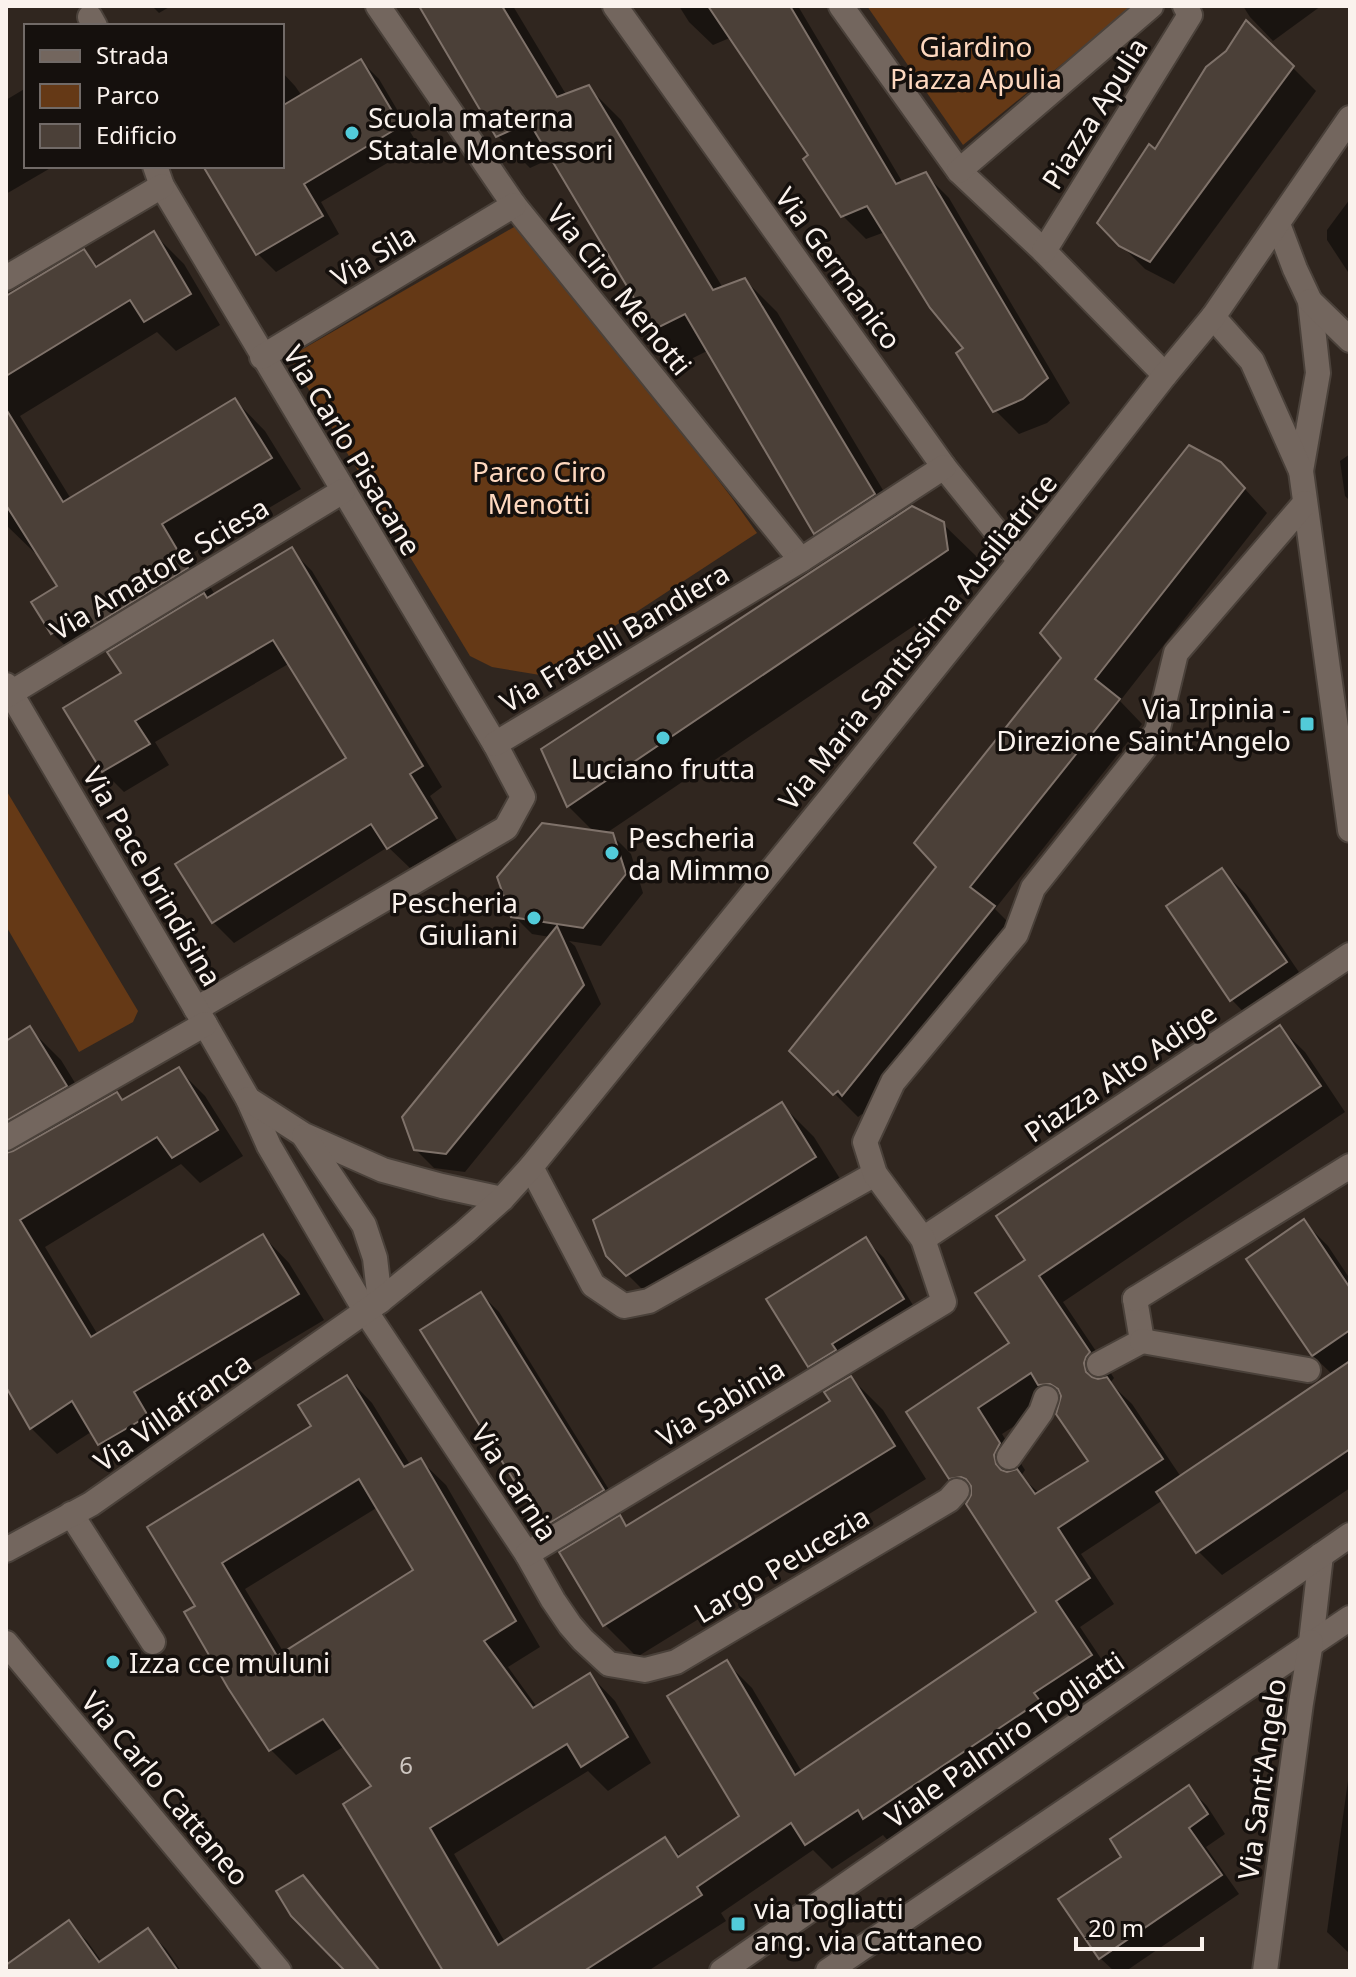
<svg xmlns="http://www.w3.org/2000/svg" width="1356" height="1977" font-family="'Noto Sans',sans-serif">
	<rect width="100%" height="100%" fill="#30261f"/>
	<g fill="#653916">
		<path d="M867,6H1133L963,145Z"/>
		<path d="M521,223L732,498L757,533L540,675L492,667L470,656L289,357Z"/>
		<path d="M6,790L138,1011L133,1022L79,1052L6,926Z"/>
	</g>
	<g fill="#0007" fill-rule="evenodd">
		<path d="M152,6H171L159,13Z"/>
		<path d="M422,6H513L567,96L589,88L621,120L723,288L745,280L777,312L899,517L943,524L976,556L979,582L605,834L612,835L631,854L643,893L601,946L569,941L575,946L601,1004L465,1172L434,1168L415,1149L550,937L532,934L513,915L595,833L568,806L839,556L816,532L709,350L687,361L654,329L552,158L530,168L498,136Z"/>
		<path d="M679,6H798L903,183L925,174L949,198L1070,403L1047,423L1019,434L995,410L966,348L885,232L866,239L842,215L811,156L732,37L713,45L689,22Z"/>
		<path d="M1243,6H1321L1273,41L1250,17Z"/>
		<path d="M1227,53L1292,67L1316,91L1174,284L1145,269L1120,244L1156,152Z"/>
		<path d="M361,61L379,79L418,145L321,202L339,234L276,272L258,254L206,166H282V72L295,86L302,96Z"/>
		<path d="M26,88V166H54L6,194V100Z"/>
		<path d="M1350,199V275L1327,240V230Z"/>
		<path d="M154,234L184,264L220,325L176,351L157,332L20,416L71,499L235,400L265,431L301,489L191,554L215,595L291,550L312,571L442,787L430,796L457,840L410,868L388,847L234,943L213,922L348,759L290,663L155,742L169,765L124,792L103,771L124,674L116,649L112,645L83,663L52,633L60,587L38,551L35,553L6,525V299L84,252L99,267Z"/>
		<path d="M1350,454V501L1345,496L1340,461Z"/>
		<path d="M1244,488L1267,513L1120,701L1142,724L995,909L1017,931L866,1118L862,1114L858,1117L792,1051Z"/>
		<path d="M1222,871L1246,894L1309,987L1255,1024L1232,1000L1168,907Z"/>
		<path d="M1279,1027L1305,1052L1345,1112L1063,1302L1114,1378L1110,1383L1132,1404L1181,1477L1333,1375L1311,1354L1304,1222L1328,1246L1350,1279V1488L1222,1575L1198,1551L1163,1500L1081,1554L1114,1604L1080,1627L1116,1681L1058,1719L1063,1727L890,1843L883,1835L832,1869L813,1850L721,1913L726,1921L648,1971H448L373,1787L345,1746L296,1775L270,1749L198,1606L149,1528L314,1426L347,1377L372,1403L411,1466L420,1460L446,1485L540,1647L508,1667L537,1707L590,1675L615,1701L651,1763L608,1791L588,1771L454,1854L505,1942L664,1839L682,1857L741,1817L727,1663L752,1688L802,1772L1039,1613L972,1498L951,1477L909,1412L1012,1344L1028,1260ZM1055,1399L1061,1405L1091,1461L1040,1494L1021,1476L1025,1470L1002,1434ZM378,1507L416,1571L284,1653L245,1589ZM331,1712L333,1715L273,1750V1746Z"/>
		<path d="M30,1029L61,1060L91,1109L117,1094L124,1101L179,1070L205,1096L243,1156L200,1183L181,1164L45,1247L98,1335L263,1236L289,1263L324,1320L158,1419L172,1443L126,1470L100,1444L91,1432L57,1454L31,1428L6,1388V1155L41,1138L18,1115L6,1122V1043Z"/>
		<path d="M782,1105L814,1137L847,1190L660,1307L608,1255Z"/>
		<path d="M865,1239L884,1258L916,1310L828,1384L810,1365Z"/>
		<path d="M481,1294L499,1312L621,1509L563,1544L545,1526Z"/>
		<path d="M851,1378L883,1410L926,1479L637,1657L605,1625L562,1553L620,1518L629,1527L832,1401Z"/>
		<path d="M1350,1766V1954L1327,1932Z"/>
		<path d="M1189,1788L1207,1806L1225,1834L1206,1847L1239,1894L1126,1971H1114L1100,1958L1124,1857Z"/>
		<path d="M69,1923L87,1941L102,1962L148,1931L166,1949L181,1971H6V1967Z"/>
	</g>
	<g fill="#4b4038" stroke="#7f726a" stroke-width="2" fill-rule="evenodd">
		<path d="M419,6H502L557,97L589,85L713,290L745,278L875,494L814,534L685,314L653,330L529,122L496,137Z"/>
		<path d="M708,6H790L896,184L926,172L1048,378L1023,399L993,412L956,353L963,348L930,308L867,206L841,217L803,159L808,155Z"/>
		<path d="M1246,20L1294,66L1150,262L1119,246L1097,223L1149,144L1155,149L1206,67L1226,51Z"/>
		<path d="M361,59L401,126L304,184L323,216L256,255L203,166H282V106Z"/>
		<path d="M154,231L191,294L144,322L130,300L6,376V296L84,249L96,267Z"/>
		<path d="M235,398L272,458L162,524L188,568L91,627L83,614L51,634L31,602L57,586L6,505V409L63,502Z"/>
		<path d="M1189,445L1221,462L1245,488L1095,679L1120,699L970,887L995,906L842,1096L838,1091L833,1095L789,1051L936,867L914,843L1061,658L1040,633Z"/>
		<path d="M912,506L944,522L948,550L567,807L541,749Z"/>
		<path d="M292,547L423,766L410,774L437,818L387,849L371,824L212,923L175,864L346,758L273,640L135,721L150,744L102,772L63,708L121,673L107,652L204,593L207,598Z"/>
		<path d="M542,823L613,833L626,874L583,928L511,917L497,877Z"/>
		<path d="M1222,868L1287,962L1230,1001L1166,906Z"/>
		<path d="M557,926L584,985L446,1154L414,1150L402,1117Z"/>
		<path d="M1280,1025L1321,1086L1039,1276L1090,1352L1086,1357L1084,1363L1086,1372L1092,1377L1098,1379L1107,1377L1163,1459L1058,1528L1090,1578L1056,1601L1092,1655L1034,1693L1040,1701L863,1819L858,1810L805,1845L791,1823L697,1887L702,1895L584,1971H443L343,1804L371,1786L323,1719L269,1751L228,1688L184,1612L195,1606L147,1527L311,1426L298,1405L347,1375L404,1467L421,1458L516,1621L484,1641L533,1708L590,1673L628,1737L581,1767L567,1744L430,1828L498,1945L665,1837L678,1857L739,1816L667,1696L727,1660L795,1775L1036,1612L966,1504L971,1495V1486L966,1479L961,1477L949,1479L906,1412L1009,1343L975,1293L1025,1260L996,1216ZM1031,1373L1038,1385L1050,1384L1058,1389L1061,1396L1056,1414L1088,1461L1035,1494L1017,1469L1007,1472L1001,1470L996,1464L994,1455L1000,1443L978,1408ZM359,1479L413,1570L277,1656L222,1563Z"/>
		<path d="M30,1026L67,1086L6,1121V1041Z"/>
		<path d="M179,1067L218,1130L172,1158L157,1137L20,1220L91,1337L263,1234L299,1294L134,1392L148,1416L98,1445L72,1401L30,1429L6,1387V1153L13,1151L117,1092L122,1100Z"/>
		<path d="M782,1102L816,1157L626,1276L606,1256L593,1220Z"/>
		<path d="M1304,1219L1350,1288V1330L1312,1356L1246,1259Z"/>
		<path d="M866,1237L904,1299L832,1344L836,1350L808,1367L766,1299Z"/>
		<path d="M481,1292L604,1490L543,1527L420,1330Z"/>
		<path d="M1350,1361V1449L1196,1553L1156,1492Z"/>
		<path d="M851,1376L895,1446L603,1626L559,1552L620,1515L626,1526L830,1401L824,1392Z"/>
		<path d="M1189,1785L1208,1814L1189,1828L1222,1875L1099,1959L1058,1899L1121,1857L1110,1839Z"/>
		<path d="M303,1875L380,1971H345L291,1916L276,1891Z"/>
		<path d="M69,1920L99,1962L148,1928L178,1971H6V1965Z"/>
	</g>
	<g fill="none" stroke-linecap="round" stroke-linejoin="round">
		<g stroke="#4a413a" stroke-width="28">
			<g id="lane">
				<path d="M1099,1364L1142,1341L1135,1299"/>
				<path d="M1009,1457L1041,1412L1046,1398"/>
				<path d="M71,1514L153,1642"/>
			</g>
		</g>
		<g stroke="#4a413a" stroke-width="28">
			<g id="street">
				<path d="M378,6L514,205L801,560"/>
				<path d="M615,6L944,467L1020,561"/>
				<path d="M841,6L959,171L1044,251L1165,375"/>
				<path d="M90,17L95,26"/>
				<path d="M155,166L162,186L495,744L523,797L506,828L196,1009"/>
				<path d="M959,171L1151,6"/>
				<path d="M1278,224L1295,269L1310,301L1318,373L1301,471"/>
				<path d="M1044,251L1190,15L1185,6"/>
				<path d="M6,278L162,186"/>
				<path d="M1310,301L1350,340"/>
				<path d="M1213,317L1252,361L1301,471L1350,830"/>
				<path d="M262,357L514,205"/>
				<path d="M6,685L205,1024L248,1099L269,1146L366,1312L527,1554L553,1600L570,1625L583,1640L609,1664L645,1670L676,1662L949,1500L957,1491"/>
				<path d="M6,696L343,491"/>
				<path d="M495,744L801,560L944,467"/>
				<path d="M248,1099L304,1135L383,1170L442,1186L502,1199"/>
				<path d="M304,1136L364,1225L375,1258L380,1301"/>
				<path d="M6,1138L205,1024"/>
				<path d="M531,1167L593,1285L624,1306L649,1301L875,1174"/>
				<path d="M923,1239L1350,955"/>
				<path d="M1135,1299L1350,1166"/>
				<path d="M1142,1341L1308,1370"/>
				<path d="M527,1554L944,1302L923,1239L875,1174L865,1142L893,1082L1016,934L1033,888L1157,732L1176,653L1305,503"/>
				<path d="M1311,1642L1321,1555"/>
				<path d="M6,1643L279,1971"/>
			</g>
		</g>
		<g stroke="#4a413a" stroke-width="28">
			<g id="secondary">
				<path d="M6,1550L91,1504L380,1301L465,1232L502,1199L531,1167L839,787L1020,561L1165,375L1213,317L1350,118"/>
				<path d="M722,1971L1350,1535"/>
				<path d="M828,1971L1350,1618"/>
				<path d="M1265,1971L1301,1703L1311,1642"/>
			</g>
		</g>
		<use href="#lane" stroke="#73665e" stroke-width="24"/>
		<use href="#street" stroke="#73665e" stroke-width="24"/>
		<use href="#secondary" stroke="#73665e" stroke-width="24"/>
	</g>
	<g fill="#52cbd9" stroke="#15100d" stroke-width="3">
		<circle cx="352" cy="133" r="8"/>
		<rect x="1299" y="716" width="16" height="16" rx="4"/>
		<circle cx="663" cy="738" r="8"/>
		<circle cx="612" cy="853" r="8"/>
		<circle cx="534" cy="918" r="8"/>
		<circle cx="113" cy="1662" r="8"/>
		<rect x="730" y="1916" width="16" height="16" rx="4"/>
	</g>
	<g text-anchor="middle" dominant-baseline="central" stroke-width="7" stroke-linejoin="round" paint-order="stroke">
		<g font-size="24" fill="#cec6c0">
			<text x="406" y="1764">6</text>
		</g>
		<g font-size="28" fill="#fed8bf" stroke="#15100d">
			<text x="976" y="46">Giardino<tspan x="976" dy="32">Piazza Apulia</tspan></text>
			<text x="539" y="471">Parco Ciro<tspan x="539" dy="32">Menotti</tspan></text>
		</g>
		<g font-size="28" fill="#faf2ed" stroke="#15100d">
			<text transform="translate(1094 113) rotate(-58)">Piazza Apulia</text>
			<text transform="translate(373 255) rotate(-31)">Via Sila</text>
			<text transform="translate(839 268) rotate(54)">Via Germanico</text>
			<text transform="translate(620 289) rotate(51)">Via Ciro Menotti</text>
			<text transform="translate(353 450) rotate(59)">Via Carlo Pisacane</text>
			<text transform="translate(159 568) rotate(-31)">Via Amatore Sciesa</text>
			<text transform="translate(614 637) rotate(-31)">Via Fratelli Bandiera</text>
			<text transform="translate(917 641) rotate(-51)">Via Maria Santissima Ausiliatrice</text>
			<text transform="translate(153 876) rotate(60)">Via Pace brindisina</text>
			<text transform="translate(1120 1072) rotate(-34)">Piazza Alto Adige</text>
			<text transform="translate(720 1402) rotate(-31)">Via Sabinia</text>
			<text transform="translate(172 1411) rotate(-35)">Via Villafranca</text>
			<text transform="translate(515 1482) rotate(57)">Via Carnia</text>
			<text transform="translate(781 1564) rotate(-31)">Largo Peucezia</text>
			<text transform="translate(1004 1739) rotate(-35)">Viale Palmiro Togliatti</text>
			<text transform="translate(1261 1779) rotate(-82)">Via Sant'Angelo</text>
			<text transform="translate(166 1788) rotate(50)">Via Carlo Cattaneo</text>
		</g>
		<g font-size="28" fill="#faf2ed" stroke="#15100d" text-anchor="start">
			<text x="368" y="117">Scuola materna<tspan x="368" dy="32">Statale Montessori</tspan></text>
			<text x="1291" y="708" text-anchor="end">Via Irpinia -<tspan x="1291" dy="32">Direzione Saint'Angelo</tspan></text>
			<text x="663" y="768" text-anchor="middle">Luciano frutta</text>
			<text x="628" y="837">Pescheria<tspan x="628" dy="32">da Mimmo</tspan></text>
			<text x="518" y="902" text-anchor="end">Pescheria<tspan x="518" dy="32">Giuliani</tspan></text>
			<text x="129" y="1662">Izza cce muluni</text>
			<text x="754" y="1908">via Togliatti<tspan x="754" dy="32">ang. via Cattaneo</tspan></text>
		</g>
	</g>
	<rect width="1356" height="1977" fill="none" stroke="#faf2ed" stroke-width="16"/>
	<rect x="24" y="24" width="260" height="144" fill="#15100d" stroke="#716a67" stroke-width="2"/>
	<rect x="40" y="50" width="40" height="12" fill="#73665e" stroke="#716a67" stroke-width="2"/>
	<text x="96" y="64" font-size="24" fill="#faf2ed">Strada</text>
	<rect x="40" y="84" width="40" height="24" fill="#653916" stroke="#716a67" stroke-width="2"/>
	<text x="96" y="104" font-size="24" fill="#faf2ed">Parco</text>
	<rect x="40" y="124" width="40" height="24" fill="#4b4038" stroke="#716a67" stroke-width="2"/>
	<text x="96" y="144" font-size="24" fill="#faf2ed">Edificio</text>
	<path d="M1076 1937v12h126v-12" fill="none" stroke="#faf2ed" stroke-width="4"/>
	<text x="1088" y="1937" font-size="24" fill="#faf2ed" stroke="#15100d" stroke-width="6" paint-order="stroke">20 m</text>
</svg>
